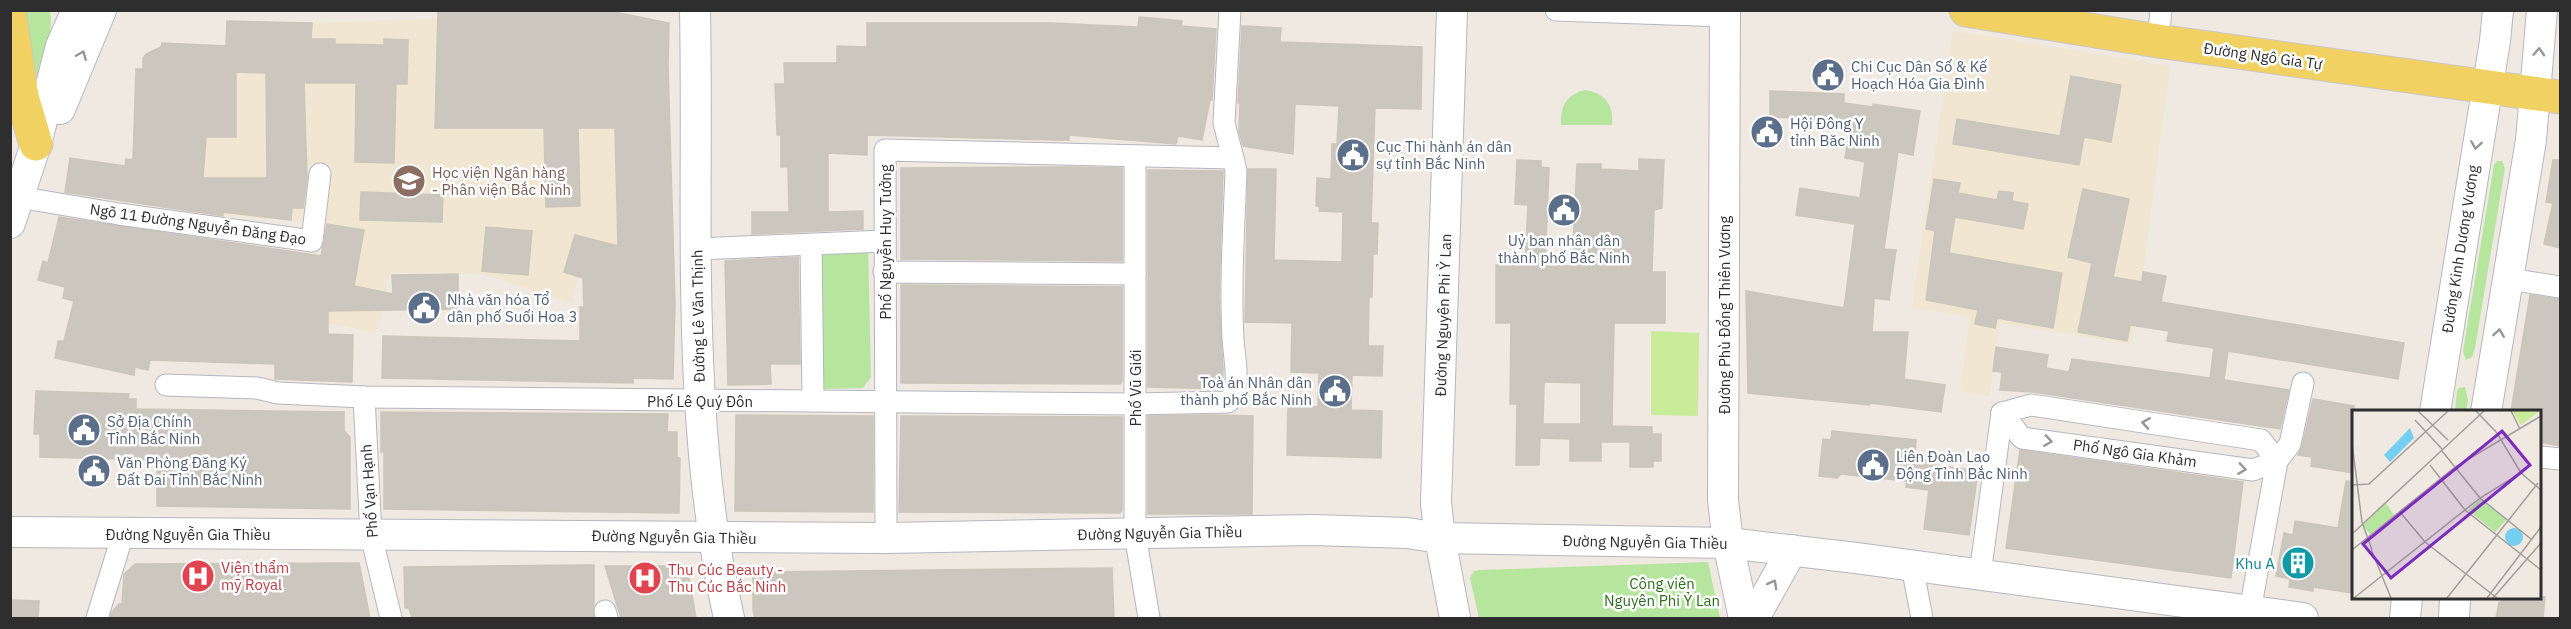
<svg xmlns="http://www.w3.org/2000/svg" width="2571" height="629" font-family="'IBM Plex Sans',sans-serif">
	<rect width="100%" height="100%" fill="#efe9e1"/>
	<g fill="#f0e6d1">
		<path d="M438,19L615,124L619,248L575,235L564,272L578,276L572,303L486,275L441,272L390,273L377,333L310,319L327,224L200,213L207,85L224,72L310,76L312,23Z"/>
		<path d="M1953,31L2170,66L2143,272L2131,344L2000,323L1990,396L1960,391L1970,317L1912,307Z"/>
	</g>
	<g fill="#b6e59e">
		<path d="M22,11H50C54,29 44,64 34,80Z"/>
		<path d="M1585,90C1605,93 1614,105 1612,125H1561C1560,106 1566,95 1585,90Z"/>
		<path d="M2497,161H2502L2505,168L2475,348L2472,357L2466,360L2463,351L2494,165Z"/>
		<path d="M868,245L871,377L863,388L819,389L817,246Z"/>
		<path d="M2465,387L2468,400L2466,411H2455L2457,391L2459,388Z"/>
		<path d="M1708,562L1720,618H1479L1470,578L1474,571L1480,570Z"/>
	</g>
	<path fill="#c9ec9a" d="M1651,331L1699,333L1698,416L1651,415Z"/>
	<g fill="#cbc7bf" stroke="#cbc5ba" stroke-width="1.5" fill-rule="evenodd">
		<path d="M438,10H605L669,23L668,65L675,304L673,379L633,378V383L382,378L383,336L580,341V307H584L583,278L564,272L575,235L618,246L615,128H578L580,206L546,207L544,128H435Z"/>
		<path d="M1139,17L1182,21L1181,26L1216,29L1212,100H1210L1202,140L1178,136L1176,144L1069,135V140H1056L867,135V155L828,153V212L863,211V229L752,234V212H789L788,167H781V135H777L776,105L775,84H785L784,63H837V46L867,47V23H1050L1138,27Z"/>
		<path d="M227,21L312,23L311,39H335V44L384,45V39L408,40L407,84H396L394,163L355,162L356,83H304L307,178L303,208H292L291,220L223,212V216L65,192L70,158L125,166L126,159L133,160L136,69H143V58L146,54L161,47L162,43L226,46ZM236,72L266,73L267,178H203L206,137H236Z"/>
		<path d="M1242,26L1281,28L1280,42L1422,47L1421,109L1375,108L1371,223H1378L1377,254H1373L1372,297H1369L1368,346H1383L1382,376L1352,375L1351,410L1382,411L1381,458L1287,455L1288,406L1318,407L1319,373L1291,372L1292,323L1245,322L1248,169H1276L1274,260L1342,262L1343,212L1319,211L1320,207L1316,206L1317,178L1331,179L1332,144H1337L1339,106L1295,104L1293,154L1243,146L1239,131L1240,103H1238Z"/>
		<path d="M2071,76L2121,85L2111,142L2084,137L2079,165L1953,144L1957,119L2060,136Z"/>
		<path d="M1770,91L1844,94V103L1873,107V104L1920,111L1913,155L1898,152L1884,249L1896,250L1889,300L1874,298L1872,332H1908L1904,379L1945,385L1941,412L1870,403V405L1748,393L1746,291L1844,308L1855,224L1796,215L1800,188L1860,198L1865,162L1845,158L1851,120L1770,117Z"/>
		<path d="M1639,159L1664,160L1662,208L1654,210L1652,272H1665V323H1614L1612,426L1652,427V434H1661V461H1653V467H1630V442H1601V461H1570V439L1540,438L1539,465H1516L1517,404H1510L1511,323H1496V265L1525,266L1528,205L1515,204L1517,160L1541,161V167L1549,168L1545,266H1572L1577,164H1601V169L1639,171ZM1544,382L1581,383V424H1543Z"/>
		<path d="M2553,160H2560V248L2544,244L2553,203L2546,202Z"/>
		<path d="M1070,167L1122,168V261L901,259V168Z"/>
		<path d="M1148,170L1223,171L1219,297L1223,369L1222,389L1148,387Z"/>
		<path d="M1934,179L1960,183L1958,193L1997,200L1999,191L2013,193L2012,201L2028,204L2023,229L1955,217L1949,253L2062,273L2053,328L1997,318L1995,328L1975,324L1978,310L1926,300L1935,231L1926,229Z"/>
		<path d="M2083,189L2129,199L2113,277L2142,282L2143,272L2166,276L2161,302L2404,343L2398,379L2228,351L2224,380L2289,390L2280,429L2033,392L2000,390L2002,372L1993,371L1996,347L2048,355L2046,368L2069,372L2072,359L2210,378L2214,348L2167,341L2169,331L2130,325L2127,341L2078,332L2092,263L2068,257Z"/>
		<path d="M361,192L443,195L442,222L360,220Z"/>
		<path d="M59,217L321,256L327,224L364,230L354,286L393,294L392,275L458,274V309L328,311V334L353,335L352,382L275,379V364L150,360L148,370L135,367L134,375L55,358L58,341H64L74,301L63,298L65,287L38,280L43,261L48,263Z"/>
		<path d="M486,227L532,231L528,275L482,271Z"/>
		<path d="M798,257L800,364H770L771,384L728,385L725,261Z"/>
		<path d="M901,285L1122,287V381L1120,384L901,383Z"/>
		<path d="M2530,295L2560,299V446L2540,442V411H2511Z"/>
		<path d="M36,391L129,394L128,399H136V409L344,412V431L350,437V509L157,506V460L40,457V434H34Z"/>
		<path d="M2313,399L2354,406V410L2357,411H2354V473L2311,466L2312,457L2298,455L2302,447Z"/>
		<path d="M381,412L668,414L667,432H677V458H680L679,513L384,509V452H381Z"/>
		<path d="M736,415L873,416V512L735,511Z"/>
		<path d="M1214,415L1253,416L1252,514H1148V416Z"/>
		<path d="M901,416L1122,417V510L1120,513L899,512Z"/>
		<path d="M1832,431L1916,440L1915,455L1927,456L1926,464L1978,471L1969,535L1924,529L1929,490L1906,487L1907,481L1841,474L1837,478L1819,476L1823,439L1831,440Z"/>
		<path d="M2020,450L2243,482L2231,578L2006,548Z"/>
		<path d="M2346,481L2354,482L2352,593L2313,587V591L2289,587L2290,579L2276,576L2284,533L2293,535L2295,521L2338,528Z"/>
		<path d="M359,563L370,618H110L112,612L119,604H122L124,574L135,564Z"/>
		<path d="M584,565H594V618H412L409,608H405L404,567Z"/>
		<path d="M605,566H687L696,618H621Z"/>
		<path d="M1112,568L1114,618H755L753,610V572Z"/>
		<path d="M2506,597H2545L2543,618H2496L2499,603Z"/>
		<path d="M10,600L39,601L38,618H10Z"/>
	</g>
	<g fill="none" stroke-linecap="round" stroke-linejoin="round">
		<g stroke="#b4b7c1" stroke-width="23">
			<g id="street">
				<path d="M1556,10L1725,16"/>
				<path d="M2158,41L2161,10"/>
				<path d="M1135,157V534L1149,618"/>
				<path d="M18,197L119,214L312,241L320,174"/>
				<path d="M811,245L813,401"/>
				<path d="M697,249L884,241"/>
				<path d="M884,272L1135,274"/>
				<path d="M2508,279L2560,287"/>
				<path d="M166,385L257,388L278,393L364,397L1135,404L1228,402C1242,390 1234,357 1233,339C1230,284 1234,227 1236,171L1233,158"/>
				<path d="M364,397L371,535L391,618"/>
				<path d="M2002,413L2022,438L2253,470L2277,461"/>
				<path d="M2002,413L2031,405L2261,440L2277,461"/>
				<path d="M2540,457L2560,459"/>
				<path d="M886,538L885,150L1233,158L1224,123L1230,10"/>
				<path d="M1912,566L1922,618"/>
				<path d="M1980,574L2002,413"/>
				<path d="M605,611L607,618"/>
				<path d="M2250,611L2277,461L2290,444L2303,383"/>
				<path d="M97,618L123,534"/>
			</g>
		</g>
		<g stroke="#b4b7c1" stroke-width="32">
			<g id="secondary">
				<path d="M695,10C699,213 684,420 729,618"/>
				<path d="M1452,10L1436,503L1440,538L1455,618"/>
				<path d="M1725,10L1723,500L1728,543L1744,618"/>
				<path d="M60,109L101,10"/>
				<path d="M10,223L36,144L61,46L77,10"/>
				<path d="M2435,412L2495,41L2498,10"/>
				<path d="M2486,412L2531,140L2542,10"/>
				<path d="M10,532L886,538L1314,530L1407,533L1440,538L1728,543L1856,558L2303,618"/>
				<path d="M1754,618L1792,550"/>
				<path d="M2405,618L2407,598"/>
				<path d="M2454,618L2455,598"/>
			</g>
		</g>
		<g stroke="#c9c9c9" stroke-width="35">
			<g id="primary">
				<path d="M1966,10L2158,41L2560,97"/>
				<path d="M10,18L22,97L36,144"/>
			</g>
		</g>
		<use href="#street" stroke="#fff" stroke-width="21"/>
		<use href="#secondary" stroke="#fff" stroke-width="30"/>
		<use href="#primary" stroke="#f2d163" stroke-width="33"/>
	</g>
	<defs><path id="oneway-chevron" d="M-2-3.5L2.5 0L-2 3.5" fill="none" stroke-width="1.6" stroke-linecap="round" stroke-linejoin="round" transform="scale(1.5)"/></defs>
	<g stroke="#969696">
		<use href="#oneway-chevron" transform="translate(2539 52) rotate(-87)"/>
		<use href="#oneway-chevron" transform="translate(82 55) rotate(-68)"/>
		<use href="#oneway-chevron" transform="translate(2476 145) rotate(99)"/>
		<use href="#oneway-chevron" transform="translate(2499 333) rotate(-81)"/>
		<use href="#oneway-chevron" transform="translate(2146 423) rotate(-171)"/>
		<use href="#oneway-chevron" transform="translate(2048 441) rotate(8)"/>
		<use href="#oneway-chevron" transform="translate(2242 469) rotate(8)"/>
		<use href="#oneway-chevron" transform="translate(1773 584) rotate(-61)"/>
	</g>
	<defs>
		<g id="civic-disc" transform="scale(1.725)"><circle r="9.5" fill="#5c6f8a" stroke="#fff"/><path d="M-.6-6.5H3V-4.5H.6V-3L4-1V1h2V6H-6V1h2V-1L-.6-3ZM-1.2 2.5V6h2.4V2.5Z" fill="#fff"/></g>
		<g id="university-disc" transform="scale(1.725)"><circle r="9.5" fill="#8d6e63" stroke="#fff"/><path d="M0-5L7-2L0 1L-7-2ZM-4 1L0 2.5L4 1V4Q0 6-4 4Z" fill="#fff"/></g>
		<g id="building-disc" transform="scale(1.725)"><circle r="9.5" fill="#0f9aa8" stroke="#fff"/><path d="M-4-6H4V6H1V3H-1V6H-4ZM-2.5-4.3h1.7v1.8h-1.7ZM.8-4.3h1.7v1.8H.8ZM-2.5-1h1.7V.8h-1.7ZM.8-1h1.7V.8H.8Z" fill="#fff"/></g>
		<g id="hospital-disc" transform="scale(1.725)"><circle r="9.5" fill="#e0444e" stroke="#fff"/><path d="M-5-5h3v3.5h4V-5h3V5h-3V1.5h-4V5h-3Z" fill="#fff"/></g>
	</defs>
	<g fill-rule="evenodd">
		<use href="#civic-disc" x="1828" y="75"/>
		<use href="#civic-disc" x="1767" y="132"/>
		<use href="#civic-disc" x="1353" y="155"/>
		<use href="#university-disc" x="409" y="181"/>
		<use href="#civic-disc" x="1564" y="210"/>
		<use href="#civic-disc" x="424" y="308"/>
		<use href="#civic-disc" x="1335" y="391"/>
		<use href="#civic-disc" x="84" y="430"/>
		<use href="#civic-disc" x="1873" y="465"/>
		<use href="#civic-disc" x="94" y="471"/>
		<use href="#building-disc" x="2298" y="563"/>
		<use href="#hospital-disc" x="198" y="576"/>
		<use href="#hospital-disc" x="645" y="578"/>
	</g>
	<g text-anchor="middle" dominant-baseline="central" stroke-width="5" stroke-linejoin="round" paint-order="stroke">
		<g font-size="15" fill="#2e2e2e" stroke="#fff">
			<text transform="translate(2263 56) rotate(8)">Đường Ngô Gia Tự</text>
			<text transform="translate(198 224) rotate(8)">Ngõ 11 Đường Nguyễn Đăng Đạo</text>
			<text transform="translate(885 242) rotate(-90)">Phố Nguyễn Huy Tưởng</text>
			<text transform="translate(2460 249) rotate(-81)">Đường Kinh Dương Vương</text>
			<text transform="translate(1443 315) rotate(-88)">Đường Nguyên Phi Ỷ Lan</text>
			<text transform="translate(1724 315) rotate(-90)">Đường Phù Đổng Thiên Vương</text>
			<text transform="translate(698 316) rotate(-91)">Đường Lê Văn Thịnh</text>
			<text transform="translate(1135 388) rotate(-90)">Phố Vũ Giới</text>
			<text x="700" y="401">Phố Lê Quý Đôn</text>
			<text transform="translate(2135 453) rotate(8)">Phố Ngô Gia Khảm</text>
			<text transform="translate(369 491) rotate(-94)">Phố Vạn Hạnh</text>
			<text transform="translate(1160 533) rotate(-1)">Đường Nguyễn Gia Thiều</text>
			<text x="188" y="534">Đường Nguyễn Gia Thiều</text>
			<text transform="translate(674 537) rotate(1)">Đường Nguyễn Gia Thiều</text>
			<text transform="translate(1645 542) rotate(1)">Đường Nguyễn Gia Thiều</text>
		</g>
		<g font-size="15" fill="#4e5e75" stroke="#fff" text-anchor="start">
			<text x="1851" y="66">Chi Cục Dân Số &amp; Kế<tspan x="1851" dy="17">Hoạch Hóa Gia Đình</tspan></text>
			<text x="1790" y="123">Hội Đông Y<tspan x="1790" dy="17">tỉnh Băc Ninh</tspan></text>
			<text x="1376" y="146">Cục Thi hành án dân<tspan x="1376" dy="17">sự tỉnh Bắc Ninh</tspan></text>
			<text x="1564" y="240" text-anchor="middle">Uỷ ban nhân dân<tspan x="1564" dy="17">thành phố Bắc Ninh</tspan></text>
			<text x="447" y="299">Nhà văn hóa Tổ<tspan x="447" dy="17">dân phố Suối Hoa 3</tspan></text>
			<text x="1312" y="382" text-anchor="end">Toà án Nhân dân<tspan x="1312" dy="17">thành phố Bắc Ninh</tspan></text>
			<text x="107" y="421">Sở Địa Chính<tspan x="107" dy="17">Tỉnh Bắc Ninh</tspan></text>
			<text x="1896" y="456">Liên Đoàn Lao<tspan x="1896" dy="17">Động Tỉnh Bắc Ninh</tspan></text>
			<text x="117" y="462">Văn Phòng Đăng Ký<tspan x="117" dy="17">Đất Đai Tỉnh Bắc Ninh</tspan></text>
		</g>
		<g font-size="15" fill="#785e54" stroke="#fff" text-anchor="start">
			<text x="432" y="172">Học viện Ngân hàng<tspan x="432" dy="17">- Phân viện Bắc Ninh</tspan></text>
		</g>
		<g font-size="15" fill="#0d838f" stroke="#fff" text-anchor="end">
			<text x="2275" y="563">Khu A</text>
		</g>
		<g font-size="15" fill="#be3a42" stroke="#fff" text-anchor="start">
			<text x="221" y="567">Viện thẩm<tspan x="221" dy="17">mỹ Royal</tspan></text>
			<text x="668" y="569">Thu Cúc Beauty -<tspan x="668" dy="17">Thu Cúc Bắc Ninh</tspan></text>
		</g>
		<g font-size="15" fill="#2c6e1b" stroke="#fff">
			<text x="1662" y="583">Công viên<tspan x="1662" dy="17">Nguyên Phi Ỷ Lan</tspan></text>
		</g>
	</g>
	<g transform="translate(2352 410)">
		<rect width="189" height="189" fill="#efe9e1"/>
		<path d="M128,89L154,110L143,122L116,100ZM34,93L42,105L18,124L11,115Z" fill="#b6e59e"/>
		<path d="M160,1H188L169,15Z" fill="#c9ec9a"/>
		<path d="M58,18L62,28L38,52L32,45ZM153 127a9 9 0 1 1 18 0a9 9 0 1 1-18 0Z" fill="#75cff0"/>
		<path fill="none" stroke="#a29e99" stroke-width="1.5" d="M66,1L96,30M124,1L145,23L169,63L189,80M159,1L168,19M63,10L90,39M0,33L10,112L20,140M90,41L128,88L179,129M78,55L113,100L189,160M0,75L17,74L96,1M48,102L73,132L145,188M0,124L132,1M19,139L39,188M0,140L103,57L189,6M2,188L128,88L172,61M95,188L186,73M135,188L189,117M141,188L189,133"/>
		<path fill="#7b2cbf" fill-opacity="0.15" stroke="#7b2cbf" stroke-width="3" d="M150,21L178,55L39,168L11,134Z"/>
		<rect width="189" height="189" fill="none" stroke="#2e2e2e" stroke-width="3"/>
	</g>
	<rect width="2571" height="629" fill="none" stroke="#2e2e2e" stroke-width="24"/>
</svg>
